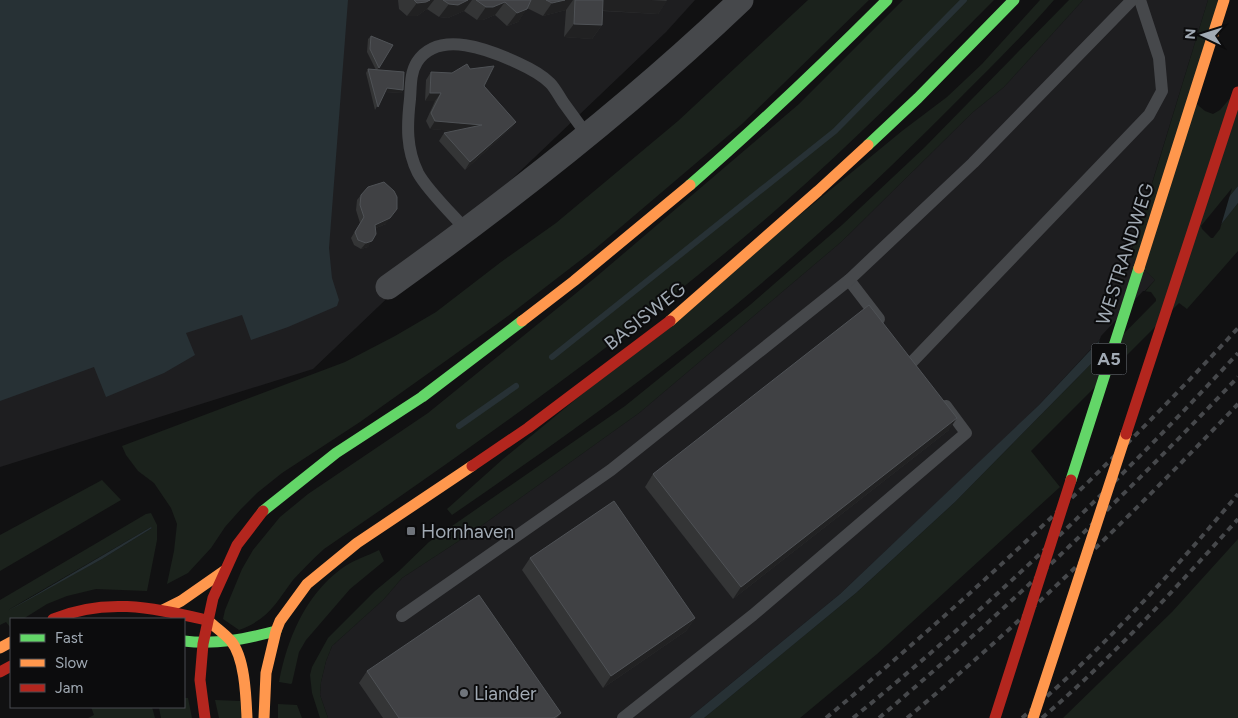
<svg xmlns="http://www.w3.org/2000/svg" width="1238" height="718" font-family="Figtree,sans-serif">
	<rect width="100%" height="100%" fill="#111112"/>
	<g fill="#1e1e20">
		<path d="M335,0H695L666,32L313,369L0,467V266Z"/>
		<path d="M1083,0H1208L1130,255L1155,280L1039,405L998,445L840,594L689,718H328L320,695L321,682L326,661L332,646L384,599L402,578L474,531L639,413L841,242L973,112L1004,87Z"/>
	</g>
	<g fill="#1b221c" fill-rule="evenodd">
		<path d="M808,0H869L742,124L595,249L508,316L447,360L360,422L282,473L257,493L241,509L225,527L211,548L188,573L167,584L174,551L177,524L171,508L154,483L138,471L126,455L122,446L345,362L395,336L436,312L501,262L556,223L678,121Z"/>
		<path d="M903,0H994C923,71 853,143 777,209C634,333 480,442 324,549C313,559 303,569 293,580C275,604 269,619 239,630L223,619L225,610L242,569L253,550L280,517L308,494L428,413L596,277L799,104Z"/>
		<path d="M1040,0H1054C1021,38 984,74 949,109C898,160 846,210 792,257C686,350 568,435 452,515L447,509L503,459L902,131L947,97L982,64Z"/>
		<path d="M1069,0H1083L1004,87L973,112L841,242L639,413L474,531L402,578L384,599L332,646L326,661L321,682L320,695L328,718H320L312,693L310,675L312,667L328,638L375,591L399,571L429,542L625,406L750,305L842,225L925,147Z"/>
		<path d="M1208,0H1220L1238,85V186L1204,227L1212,236L1238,203V251L1187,309L1179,303L1031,451L1060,487L877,654L800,718H704L856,593L955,502L1154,300L1144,293L1155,280L1130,256Z"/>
		<path d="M102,480L121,500L0,571V535Z"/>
		<path d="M151,513L157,525V540L147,591L96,589L67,596L47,604L23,619H11V626L10,627L6,622L0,625V600L146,514ZM151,527L152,528L102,559L8,610Z"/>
		<path d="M1238,539V718H1063L1172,612Z"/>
		<path d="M379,550L384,561L350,589L306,640L299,652L292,683L291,684L279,682C287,639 305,596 341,569C351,561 367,556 379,550Z"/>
		<path d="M184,698H188L192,718H161L159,708L184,707Z"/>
		<path d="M215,700L240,701L242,718H219Z"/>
		<path d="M278,704L297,705L302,718H278Z"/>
		<path d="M91,707H152L155,718H88L94,715Z"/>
	</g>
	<g fill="#273135">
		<path d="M0,0H348L329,248L332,278L339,300L337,306L288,327L251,340L242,315L186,333L195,355L164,373L106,397L94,367L0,401Z"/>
		<path d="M1238,186V203L1212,236L1204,227Z"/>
		<path d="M1144,293L1154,300L955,502L856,593L720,705L704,718H689L840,594L1039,405Z"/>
		<path d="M151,527L152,528L102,559L8,611Z"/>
	</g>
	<g fill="#111112">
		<path d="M1218,0H1238V89L1220,110L1213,114L1205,111L1194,102Z"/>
		<path d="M1232,188L1220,229L1213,238H1211L1202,229L1201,226Z"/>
		<path d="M1143,291L1151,292L1156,299V301L1091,367L1101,336Z"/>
	</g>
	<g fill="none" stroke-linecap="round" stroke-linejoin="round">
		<g stroke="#273135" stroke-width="6">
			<path d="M552,357L835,131L964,0"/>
			<path d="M459,426L516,386"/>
		</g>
		<g stroke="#46484b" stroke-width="12">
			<path d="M467,231C453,215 427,190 418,173C406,149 407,125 410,99C411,87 410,73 417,62C439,29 490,50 518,63C529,68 541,74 550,83C555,88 559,96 563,102C571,113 579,124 587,135"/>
			<path d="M849,280L879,319"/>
			<path d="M912,362L1149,115L1162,91L1159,58L1140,0"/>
			<path d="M402,616L611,470L849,280L973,163L1132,0"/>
			<path d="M623,718L753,615L966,433L946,406"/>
		</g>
		<path stroke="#46484b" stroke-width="25" d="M388,287C511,199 631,105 741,0"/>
		<g stroke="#63d668" stroke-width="11">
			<path d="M868,145L918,98L1014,0"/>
			<path d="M690,185C758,126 823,64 887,0"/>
			<path d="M263,511L336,453L422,397L522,321"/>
			<path d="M184,641C216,645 245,639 276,631"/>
		</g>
		<g stroke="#ff974d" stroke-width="11">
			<path d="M522,321L574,281L690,185"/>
			<path d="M670,321L818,191L868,145"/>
			<path d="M163,610L181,601L224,571"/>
			<path d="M207,620C215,627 224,633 231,641C245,658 246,697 247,718"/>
			<path d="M0,648L11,642"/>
			<path d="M264,718L266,673L276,631L280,621L307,584L357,543L472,466"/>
		</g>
		<g stroke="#b3261e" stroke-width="11">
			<path d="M472,466L528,428L670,321"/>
			<path d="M53,619C107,597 152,608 207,620"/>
			<path d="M0,672L11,666"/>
			<path d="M205,718L200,680L203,644L213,598L237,545L263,511"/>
		</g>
		<g stroke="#46484b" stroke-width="4" stroke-dasharray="6 5" stroke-linecap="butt">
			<path d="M826,718C972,596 1109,468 1238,328"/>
			<path d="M853,718C990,607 1118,483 1238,353"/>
			<path d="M879,718C1005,611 1124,497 1238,377"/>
			<path d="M907,718C1024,621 1133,514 1238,404"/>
			<path d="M1022,718C1101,651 1172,573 1238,494"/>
			<path d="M1042,718C1113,657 1176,588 1238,519"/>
		</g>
		<path stroke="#63d668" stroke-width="11" d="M1071,480L1139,268"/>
		<g stroke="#ff974d" stroke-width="11">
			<path d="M1139,268L1224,0"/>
			<path d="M1033,718L1126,434"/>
		</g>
		<g stroke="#b3261e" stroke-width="11">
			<path d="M1126,434L1238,92"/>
			<path d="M995,718L1071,480"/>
		</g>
	</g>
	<g fill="#343536">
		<path d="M398,0H667L658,14L603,11L602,25L592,39L564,37L566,10L543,16L527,8L518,22L507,26L495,15L483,20H477L464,11L448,18L439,17L427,9L417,16H407L399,9Z"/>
		<path d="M371,36L393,45L377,70L403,90L401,93L385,92L375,110L366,73L368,69L376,70L367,52L368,39Z"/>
		<path d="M431,72L484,86L516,122L510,129L465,170L439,141L444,133L454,131L430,129L426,121L435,101H425L426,80Z"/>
		<path d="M361,195L386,224L376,228L368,247L361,249L354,245L351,238L360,223L356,210L357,200Z"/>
		<path d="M949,430L733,599L645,487L653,474Z"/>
		<path d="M530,558L695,618L686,631L603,688L522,570Z"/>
		<path d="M367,671L561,713L557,718H383L359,683Z"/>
	</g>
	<g fill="#212122">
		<path d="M430,0H434L427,9L417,16H407L417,3Z"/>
		<path d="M468,0H472L464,11L448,18L439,17L449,4Z"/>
		<path d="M565,0H573L566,10L543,16L552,3Z"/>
		<path d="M602,0H651L667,1L658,14L594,10Z"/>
		<path d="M505,2L495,15L483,20H477L486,7Z"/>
		<path d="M527,9L518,22L507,26L517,13Z"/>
		<path d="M574,24L602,25L592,39L564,37Z"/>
		<path d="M387,88L403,90L401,93L384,92Z"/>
		<path d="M430,93H441L435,101H425Z"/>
		<path d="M435,121L482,125L476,133L430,129Z"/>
		<path d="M516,122L510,129L465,170L470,162Z"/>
		<path d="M397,209L386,224L371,230L375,225Z"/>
		<path d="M372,241L368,247L361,249L366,243Z"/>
		<path d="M957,418L949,430L733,599L741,587Z"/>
		<path d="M695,618L686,631L603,688L611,676Z"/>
	</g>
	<g fill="#404144" stroke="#4f5256">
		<path d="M414,0H430L426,2L417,3Z"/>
		<path d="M443,0H468L458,5L449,4Z"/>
		<path d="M476,0H531L527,9L517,13L505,2L493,7H486Z"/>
		<path d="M546,0H565L552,3Z"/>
		<path d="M575,0H603L602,25L574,24Z"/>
		<path d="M371,36L393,45L379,68L370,49Z"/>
		<path d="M467,64L470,69L494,66L484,86L516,122L470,162L444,133L482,125L435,121L431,113L441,93H430L431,72L452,73Z"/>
		<path d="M368,69L404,72L403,90L387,88L378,107Z"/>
		<path d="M384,182L394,191L397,197V209L390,218L375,225L376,234L372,241L366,243L358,240L355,232L364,217L360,205L361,195L368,187Z"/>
		<path d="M869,305L957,418L741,587L653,474Z"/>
		<path d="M614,501L695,618L611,676L530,558Z"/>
		<path d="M479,595L561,713L554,718H399L367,671Z"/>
	</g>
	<g fill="#6f747b" stroke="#0c0c0d" stroke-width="2">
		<rect x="406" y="526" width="10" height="10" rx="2.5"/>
		<circle cx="464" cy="693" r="5"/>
	</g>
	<g text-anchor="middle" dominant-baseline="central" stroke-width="4" stroke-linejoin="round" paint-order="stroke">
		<rect fill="#0c0c0d" stroke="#747b82" stroke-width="1" x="1091.5" y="343.5" width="35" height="31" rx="4"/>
		<g font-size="18" font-weight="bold" fill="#a1aab4">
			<text x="1109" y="359">A5</text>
		</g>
		<g font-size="19" fill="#a1aab4" stroke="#0c0c0d">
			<text transform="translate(1125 254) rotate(-72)">WESTRANDWEG</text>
			<text transform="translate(645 316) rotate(-38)">BASISWEG</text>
		</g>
		<g font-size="19" fill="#a1aab4" stroke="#0c0c0d" text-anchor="start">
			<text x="421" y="531">Hornhaven</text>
			<text x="474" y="693">Liander</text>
		</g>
	</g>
	<rect x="10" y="618" width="175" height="90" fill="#0c0c0d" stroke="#484b50"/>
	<rect x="20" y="634" width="25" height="8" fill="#63d668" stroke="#484b50"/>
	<text x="55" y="643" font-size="15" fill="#a1aab4">Fast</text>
	<rect x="20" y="659" width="25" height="8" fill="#ff974d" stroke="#484b50"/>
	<text x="55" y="668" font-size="15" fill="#a1aab4">Slow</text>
	<rect x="20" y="684" width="25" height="8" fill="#b3261e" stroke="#484b50"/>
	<text x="55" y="693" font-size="15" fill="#a1aab4">Jam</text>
	<g transform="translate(1203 35) rotate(274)" stroke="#0c0c0d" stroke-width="4" paint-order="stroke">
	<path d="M0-4L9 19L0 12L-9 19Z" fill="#a1aab4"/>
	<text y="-8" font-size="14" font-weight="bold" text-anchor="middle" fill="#a1aab4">N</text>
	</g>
</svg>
